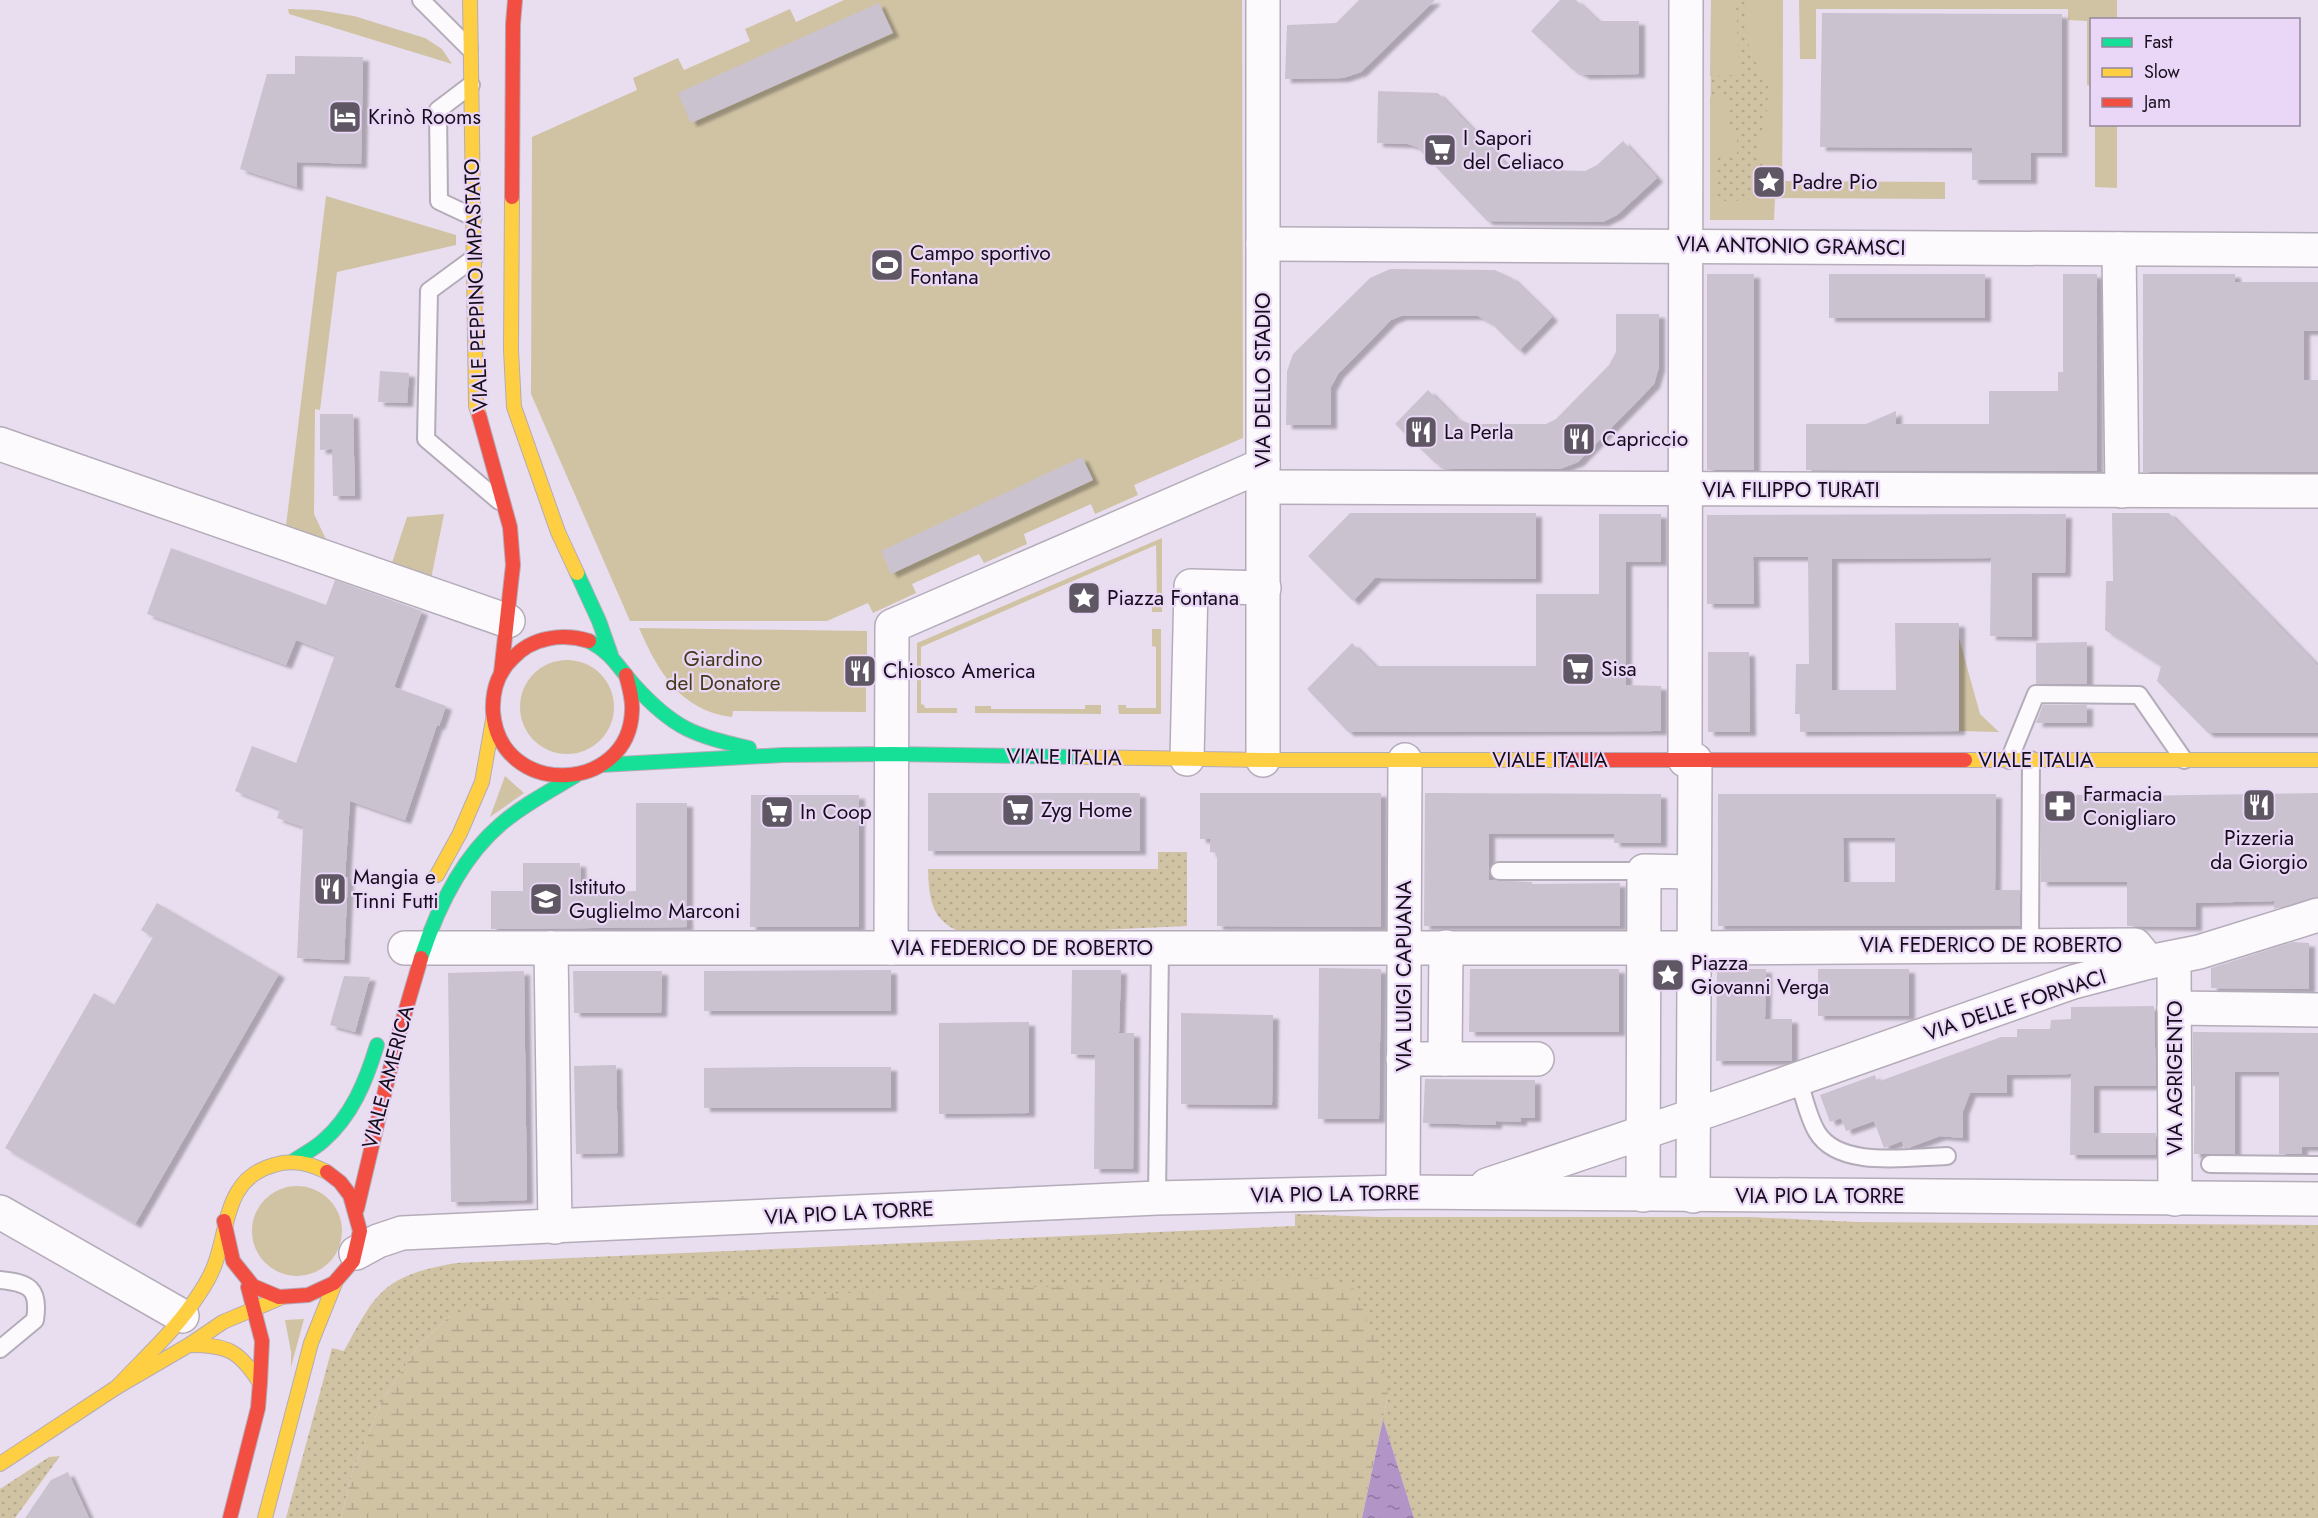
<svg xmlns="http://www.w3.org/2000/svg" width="2318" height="1518" font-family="Jost,sans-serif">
	<defs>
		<pattern id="grass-dots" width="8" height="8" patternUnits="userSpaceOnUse" patternTransform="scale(1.5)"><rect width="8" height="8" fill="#d0c3a4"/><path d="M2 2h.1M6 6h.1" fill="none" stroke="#b2a68d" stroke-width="1.8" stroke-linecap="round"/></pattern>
		<pattern id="wetland-marsh" width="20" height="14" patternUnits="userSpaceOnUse" patternTransform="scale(1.5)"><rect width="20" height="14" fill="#d0c3a4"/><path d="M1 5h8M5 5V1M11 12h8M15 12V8" fill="none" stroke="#b2a68d"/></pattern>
		<pattern id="water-ripples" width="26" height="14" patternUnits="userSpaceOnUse" patternTransform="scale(1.5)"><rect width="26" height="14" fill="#b394c6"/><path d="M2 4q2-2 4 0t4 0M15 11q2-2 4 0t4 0" fill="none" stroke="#9077a0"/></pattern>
		<filter id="shadow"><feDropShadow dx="6" dy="4" stdDeviation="1.5" flood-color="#0004"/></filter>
	</defs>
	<rect width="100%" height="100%" fill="#e9deef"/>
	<g fill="url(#grass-dots)">
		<path d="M1711,0H1783L1782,198L1774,199V220H1710Z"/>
		<path d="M1158,852H1187V926L1100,930L961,932C931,921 929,898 928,869H1158Z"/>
		<path d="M1295,1214L1376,1217H1750L1857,1222L2318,1225V1518H1414L1383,1419L1388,1395L450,1316L418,1346L383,1399L353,1470L341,1518H286L332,1348L344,1351C377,1290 384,1276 456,1263L1295,1226Z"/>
		<path d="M60,1456L15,1518H0V1489L49,1457Z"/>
	</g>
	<path fill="url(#wetland-marsh)" d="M1333,1278L1354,1289L1376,1341L1388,1395L1362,1518H341L353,1470L383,1399L418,1346L450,1316L486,1304Z"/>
	<g fill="#d0c3a4">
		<path d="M844,0H1242L1243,438L1134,485L1138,495L1095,514L1091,504L1024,534L1027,544L984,563L979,554L912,584L916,593L873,613L868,603L827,621H630L531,394L532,137L637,90L633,78L678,58L684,70L750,41L745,29L790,9L796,22Z"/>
		<path d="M1711,0H1736L1739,75L1710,76Z"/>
		<path d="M1747,0H1783L1782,166H1766L1757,155L1767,109L1768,87L1753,57L1748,43Z"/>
		<path d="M1799,0H2117V19L2092,20L2091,86L2087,85V21L2068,20V9H1816V59H1800Z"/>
		<path d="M288,9L318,10L354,16L425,38L442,49L452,64L289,14Z"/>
		<path d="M1728,96L1733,107L1728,114V129L1737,138V156L1715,157L1716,201L1757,200L1758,191L1781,190L1782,181L1945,182V199L1775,198L1774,220H1710V97Z"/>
		<path d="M2095,125H2117V188L2095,187Z"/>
		<path d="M326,196L456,235V245L337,272L320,410L315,409L314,514L331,550L285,534Z"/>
		<path d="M444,514L430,584L390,569L407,517Z"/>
		<path d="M1162,538V612H1152V603H1157L1156,545L921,647V704L924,705L925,708H957V713H917V643Z"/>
		<path d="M639,628L867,631V664L854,665V678H866V712L733,711L732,717C680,711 658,671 639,628Z"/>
		<path d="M1152,629H1161V714H1119L1118,705H1126V708H1156V647L1152,646Z"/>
		<path d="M1959,638L1980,714L1999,732L1959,731Z"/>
		<circle cx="567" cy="707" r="47"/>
		<path d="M1085,705H1101V714L975,713V706H991V709H1085Z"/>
		<path d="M505,776L524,793L490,817Z"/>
		<circle cx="297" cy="1231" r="45"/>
		<path d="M304,1319L291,1367V1352L285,1320Z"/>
	</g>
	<path fill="url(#water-ripples)" d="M1383,1419L1414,1518H1362Z"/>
	<g fill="#cbc2d0" fill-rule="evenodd" filter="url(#shadow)">
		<path d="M1359,0H1435L1361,72L1343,78L1285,79L1287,25L1336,23Z"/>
		<path d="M1560,0H1576L1598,21H1639V74L1584,75L1572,69L1531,31Z"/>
		<path d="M879,3L893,33L691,123L678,93Z"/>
		<path d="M1822,13L2062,14V153H2031V180H1972V148L1820,147Z"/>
		<path d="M295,56L363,57L361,164L297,162V187L240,169L267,74H295Z"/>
		<path d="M1378,91L1438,93L1506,164L1519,169L1585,171L1597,165L1623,141L1657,178L1617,215L1603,222L1487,221L1417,147L1408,144L1377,143Z"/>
		<path d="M1390,269L1495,270L1512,278L1552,317L1519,351L1491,323L1478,316H1401L1391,320L1338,374L1331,387V425H1286L1287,371L1293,354L1370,278Z"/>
		<rect x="1707" y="274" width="47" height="196"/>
		<rect x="1829" y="274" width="156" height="44"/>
		<path d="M2063,274H2097V471L1806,470V424H1866L1896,411V424H1989V391H2058V372H2063Z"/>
		<path d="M2143,274H2235V282H2318V331H2304V380H2318V472H2143Z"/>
		<path d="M1616,314H1659V367L1654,384L1578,462L1560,469H1449L1435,463L1395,424L1428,390L1456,418L1470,424H1546L1556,419L1609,365L1616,352Z"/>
		<path d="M380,371L409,373L407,403L378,402Z"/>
		<path d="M320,414H353L355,496H333L332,449L320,450Z"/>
		<path d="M1082,457L1093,480L891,574L881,551Z"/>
		<path d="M1350,513H1536V579L1375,578L1353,601L1308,556Z"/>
		<path d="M2112,513H2169L2318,666V733H2208L2157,681L2161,666L2105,630L2106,581H2113Z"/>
		<path d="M1599,514H1661V562H1626V685L1661,686V731L1348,732L1307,689L1352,643L1375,666H1536V594H1599Z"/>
		<path d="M2066,514L2065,573H2032V637L1990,636L1991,558L1832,559V690H1896L1895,623H1959V731L1800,732V714H1795L1796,664H1809L1808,557H1753L1754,604H1707V515Z"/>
		<path d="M171,548L326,605L335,580L422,611L394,687L446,706L439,726L437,725L405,820L350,801L345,877H348L344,960L297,958L303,827L277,818L280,809L235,791L252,746L296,763L335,655L296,640L286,665L147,614Z"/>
		<path d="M2087,642V684H2036V643Z"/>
		<path d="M1708,652H1749L1750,732H1708Z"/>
		<path d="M2043,705H2087V723H2036Z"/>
		<rect x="928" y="793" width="212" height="58"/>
		<path d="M1200,793H1381V927L1217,926V853L1210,852V839H1200Z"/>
		<path d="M1425,793L1661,794V843H1614V834H1489V880L1532,882V884L1620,883V926H1424Z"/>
		<path d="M2318,793V897L2274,909V901L2196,903V927L2127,926V882H2041V794L2127,796Z"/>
		<path d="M1718,794H1996L1995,890H2020V926H1718ZM1843,838H1895V882H1844Z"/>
		<path d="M751,795H859V927H750Z"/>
		<path d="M636,803H687V927L491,929V891H523V863H580L581,892L636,891Z"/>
		<path d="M157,903L279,974L135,1224L5,1148L94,993L114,1005L153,937L141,930Z"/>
		<path d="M2293,942L2309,943V989L2211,988V968Z"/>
		<path d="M1319,968L1381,969L1379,1119H1318Z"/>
		<path d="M1470,969H1619V1032H1469Z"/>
		<path d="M1717,969H1766L1765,1019H1792V1061H1716Z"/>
		<rect x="1818" y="969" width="91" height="47"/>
		<path d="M891,970V1011H704V971Z"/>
		<path d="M1072,970H1121L1119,1033H1134L1133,1169H1094L1095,1055L1071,1054Z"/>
		<path d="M524,971L527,1200L451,1202L448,973Z"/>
		<path d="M573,971H662L661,1013H574Z"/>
		<path d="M344,976L370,977L355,1032L330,1025Z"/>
		<path d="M2154,1006L2156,1086H2094V1133H2156V1155H2070L2071,1074L2007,1075V1093H1970L1963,1111V1138L1940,1136L1908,1148H1904L1902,1141L1884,1148L1874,1121L1846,1131L1841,1118L1830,1122L1820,1095L1875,1075L1877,1082L2001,1037H2017V1029H2050L2051,1020L2071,1019V1007Z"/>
		<path d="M1181,1013L1273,1015L1272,1105L1181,1104Z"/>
		<path d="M1029,1022V1113L939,1114V1023Z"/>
		<path d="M2193,1032L2318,1033V1147H2302V1154H2279V1072H2235V1154H2194L2195,1086H2193Z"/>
		<path d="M616,1065L618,1153L576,1154L574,1066Z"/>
		<path d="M798,1067H891V1108H704V1068Z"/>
		<path d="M1425,1079L1535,1080V1118H1521V1122L1496,1121V1125L1423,1123Z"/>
		<path d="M68,1472L89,1518H25L51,1480Z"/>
	</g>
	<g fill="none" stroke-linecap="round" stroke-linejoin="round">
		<g stroke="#b4acb9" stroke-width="20">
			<g id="lane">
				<path d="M421,0L469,48"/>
				<path d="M471,85L438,110L439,201L473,217"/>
				<path d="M474,258L429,291L426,439L499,501"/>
				<path d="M2009,760L2036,694L2139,695L2184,760"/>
				<path d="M1499,871H1644"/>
				<path d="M2030,945L2031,760"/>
				<path d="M1798,1079C1804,1096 1808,1117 1817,1132C1839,1169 1908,1157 1947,1156"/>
				<path d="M2210,1164L2318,1165"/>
				<path d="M1157,1198L1160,948"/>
				<path d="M0,1280C29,1283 40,1288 35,1320L0,1349"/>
			</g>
		</g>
		<g stroke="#b4acb9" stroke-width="36">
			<g id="street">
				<path d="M1263,0V760"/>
				<path d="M1263,244L2318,250"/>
				<path d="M2119,249L2122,491"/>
				<path d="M0,444L508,621"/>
				<path d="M1263,487L2318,491"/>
				<path d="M1187,759L1191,586L1264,588"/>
				<path d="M1685,760L1686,0"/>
				<path d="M405,948H1694L2135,945L2149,962"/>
				<path d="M551,948L555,1227"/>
				<path d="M891,948L892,626L1263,465"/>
				<path d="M2174,958L2175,1199"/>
				<path d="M2174,1008L2318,1010"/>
				<path d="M1403,1059H1537"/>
				<path d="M1445,1059L1446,947"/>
				<path d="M1487,1185L1716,1108L2073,982L2149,962L2199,952L2318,915"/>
				<path d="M1403,1192L1405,760"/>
				<path d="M1643,1195L1644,871L1694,872"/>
				<path d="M1693,1196L1695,760"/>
				<path d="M0,1212L182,1316"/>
				<path d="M356,1253L378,1241L402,1233L1157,1198L1403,1192L2318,1199"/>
			</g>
		</g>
		<g stroke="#b4acb9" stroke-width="16">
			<g id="fast">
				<path d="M577,573L599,621L611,655"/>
				<path d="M589,641C612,653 618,667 634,685C674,729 693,735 749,748"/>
				<path d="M601,765L783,755L892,754L1081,757"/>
				<path d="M421,958C437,909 461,858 501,824C523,805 550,791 575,776"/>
				<path d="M292,1162C302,1155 314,1149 323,1141C352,1116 366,1081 377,1045"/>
			</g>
		</g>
		<g stroke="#b4acb9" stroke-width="16">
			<g id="slow">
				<path d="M470,0L476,406L479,415"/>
				<path d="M512,197L511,350L514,407L558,532L577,573"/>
				<path d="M1081,757L1263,760H1568"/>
				<path d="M1965,760H2318"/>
				<path d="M437,875L460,833L482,782L493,720"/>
				<path d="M189,1345C227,1345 239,1350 260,1383"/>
				<path d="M117,1387C145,1357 177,1329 199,1294C206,1284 212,1273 216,1261C229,1223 226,1178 274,1165C292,1159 310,1163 327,1172"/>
				<path d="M0,1464L117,1387L189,1345L223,1322L280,1298"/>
				<path d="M265,1518L311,1343L335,1283"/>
			</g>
		</g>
		<g stroke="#b4acb9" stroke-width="16">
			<g id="jam">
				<path d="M512,197L513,24L515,0"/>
				<path d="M479,415L510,527L513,565L501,673"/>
				<path d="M589,641C563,633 532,637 513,658C498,672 492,691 493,712C500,799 629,794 632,711C633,699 629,687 626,675"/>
				<path d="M1568,760H1965"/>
				<path d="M357,1209L397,1040L421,958"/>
				<path d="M224,1221L233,1261L253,1286L279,1297L308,1295L334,1283L353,1261L360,1231L350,1195L340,1182L327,1172"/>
				<path d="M230,1518L258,1408L260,1383L262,1341L248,1287"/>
			</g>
		</g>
		<use href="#lane" stroke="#fcfafd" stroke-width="16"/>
		<use href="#street" stroke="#fcfafd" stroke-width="33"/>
		<use href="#fast" stroke="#16e098" stroke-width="14"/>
		<use href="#slow" stroke="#ffcf43" stroke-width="14"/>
		<use href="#jam" stroke="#f24e42" stroke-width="14"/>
	</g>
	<defs>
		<g id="hotel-square" transform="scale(1.725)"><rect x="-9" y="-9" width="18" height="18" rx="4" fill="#5f5764" stroke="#ead6f7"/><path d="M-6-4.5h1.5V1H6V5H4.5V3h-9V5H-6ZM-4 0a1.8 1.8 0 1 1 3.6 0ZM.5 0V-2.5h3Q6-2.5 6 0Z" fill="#fff"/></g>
		<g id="supermarket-square" transform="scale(1.725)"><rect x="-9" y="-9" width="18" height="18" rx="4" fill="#5f5764" stroke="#ead6f7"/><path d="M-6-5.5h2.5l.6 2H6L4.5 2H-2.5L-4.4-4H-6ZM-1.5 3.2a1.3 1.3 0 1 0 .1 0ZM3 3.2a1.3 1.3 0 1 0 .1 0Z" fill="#fff"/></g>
		<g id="sight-square" transform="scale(1.725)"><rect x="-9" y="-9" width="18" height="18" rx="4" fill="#5f5764" stroke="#ead6f7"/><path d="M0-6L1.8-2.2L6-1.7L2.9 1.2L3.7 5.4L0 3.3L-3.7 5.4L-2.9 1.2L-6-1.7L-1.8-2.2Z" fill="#fff"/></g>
		<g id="stadium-square" transform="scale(1.725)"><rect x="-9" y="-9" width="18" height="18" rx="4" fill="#5f5764" stroke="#ead6f7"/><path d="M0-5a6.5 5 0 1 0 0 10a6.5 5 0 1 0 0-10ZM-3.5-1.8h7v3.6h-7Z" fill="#fff"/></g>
		<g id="restaurant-square" transform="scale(1.725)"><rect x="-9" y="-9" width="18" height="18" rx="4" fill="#5f5764" stroke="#ead6f7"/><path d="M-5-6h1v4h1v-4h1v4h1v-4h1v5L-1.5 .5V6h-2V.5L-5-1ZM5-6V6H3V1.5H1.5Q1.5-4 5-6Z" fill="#fff"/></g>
		<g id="pharmacy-square" transform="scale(1.725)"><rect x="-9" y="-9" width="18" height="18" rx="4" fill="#5f5764" stroke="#ead6f7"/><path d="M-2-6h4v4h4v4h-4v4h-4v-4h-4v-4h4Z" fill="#fff"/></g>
		<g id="school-square" transform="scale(1.725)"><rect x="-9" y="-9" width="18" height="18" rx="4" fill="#5f5764" stroke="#ead6f7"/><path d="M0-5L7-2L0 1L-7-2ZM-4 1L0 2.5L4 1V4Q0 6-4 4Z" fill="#fff"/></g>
	</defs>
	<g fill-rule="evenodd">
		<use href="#hotel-square" x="345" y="117"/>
		<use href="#supermarket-square" x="1440" y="150"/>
		<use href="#sight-square" x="1769" y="182"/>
		<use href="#stadium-square" x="887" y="265"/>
		<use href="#restaurant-square" x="1421" y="432"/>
		<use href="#restaurant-square" x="1579" y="439"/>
		<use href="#sight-square" x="1084" y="598"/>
		<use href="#supermarket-square" x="1578" y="669"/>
		<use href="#restaurant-square" x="860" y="671"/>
		<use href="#restaurant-square" x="2259" y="805"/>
		<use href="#pharmacy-square" x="2060" y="806"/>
		<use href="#supermarket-square" x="1018" y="810"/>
		<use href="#supermarket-square" x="777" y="812"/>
		<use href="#restaurant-square" x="330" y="889"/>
		<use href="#school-square" x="546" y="899"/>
		<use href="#sight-square" x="1668" y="975"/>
	</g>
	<g text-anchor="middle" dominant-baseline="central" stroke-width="4.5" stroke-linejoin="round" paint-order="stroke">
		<g font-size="21" fill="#150e19" stroke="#ead6f7" text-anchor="start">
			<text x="368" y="117">Krinò Rooms</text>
			<text x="1463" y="138">I Sapori<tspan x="1463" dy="24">del Celiaco</tspan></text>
			<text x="1792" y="182">Padre Pio</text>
			<text x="910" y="253">Campo sportivo<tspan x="910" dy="24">Fontana</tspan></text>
			<text x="1444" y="432">La Perla</text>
			<text x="1602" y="439">Capriccio</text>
			<text x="1107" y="598">Piazza Fontana</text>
			<text x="1601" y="669">Sisa</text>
			<text x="883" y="671">Chiosco America</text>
			<text x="2083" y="794">Farmacia<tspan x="2083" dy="24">Conigliaro</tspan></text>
			<text x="1041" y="810">Zyg Home</text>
			<text x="800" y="812">In Coop</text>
			<text x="2259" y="838" text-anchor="middle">Pizzeria<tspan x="2259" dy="24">da Giorgio</tspan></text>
			<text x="353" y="877">Mangia e<tspan x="353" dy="24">Tinni Futti</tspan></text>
			<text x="569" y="887">Istituto<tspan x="569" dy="24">Guglielmo Marconi</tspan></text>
			<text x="1691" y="963">Piazza<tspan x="1691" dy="24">Giovanni Verga</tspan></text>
		</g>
		<g font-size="21" fill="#150e19" stroke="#ead6f7">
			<text transform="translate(1791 246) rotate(1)">VIA ANTONIO GRAMSCI</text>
			<text transform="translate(476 285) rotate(-92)">VIALE PEPPINO IMPASTATO</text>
			<text transform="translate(1263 380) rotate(-90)">VIA DELLO STADIO</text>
			<text x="1791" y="490">VIA FILIPPO TURATI</text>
			<text transform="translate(1064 757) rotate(1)">VIALE ITALIA</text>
			<text x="1550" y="760">VIALE ITALIA</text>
			<text x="2036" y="760">VIALE ITALIA</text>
			<text x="1991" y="945">VIA FEDERICO DE ROBERTO</text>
			<text x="1022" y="948">VIA FEDERICO DE ROBERTO</text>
			<text transform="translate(1404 976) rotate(-90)">VIA LUIGI CAPUANA</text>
			<text transform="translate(2015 1005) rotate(-18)">VIA DELLE FORNACI</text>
			<text transform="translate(388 1077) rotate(-75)">VIALE AMERICA</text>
			<text transform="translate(2175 1078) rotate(-90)">VIA AGRIGENTO</text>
			<text transform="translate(1335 1194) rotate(-1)">VIA PIO LA TORRE</text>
			<text x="1820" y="1196">VIA PIO LA TORRE</text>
			<text transform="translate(849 1213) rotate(-3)">VIA PIO LA TORRE</text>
		</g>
		<g font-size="21" fill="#423b17" stroke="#ead6f7">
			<text x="723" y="659">Giardino<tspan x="723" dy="24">del Donatore</tspan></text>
		</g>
	</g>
	<rect x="2090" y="18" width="210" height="108" fill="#ead6f7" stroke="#95869e" stroke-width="1.5"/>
	<rect x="2102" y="38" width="30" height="9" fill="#16e098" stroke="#95869e" stroke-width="1.5"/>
	<text x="2144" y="48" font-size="18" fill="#150e19">Fast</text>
	<rect x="2102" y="68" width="30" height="9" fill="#ffcf43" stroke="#95869e" stroke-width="1.5"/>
	<text x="2144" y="78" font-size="18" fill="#150e19">Slow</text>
	<rect x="2102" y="98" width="30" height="9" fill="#f24e42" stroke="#95869e" stroke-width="1.5"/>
	<text x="2144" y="108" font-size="18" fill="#150e19">Jam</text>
</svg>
